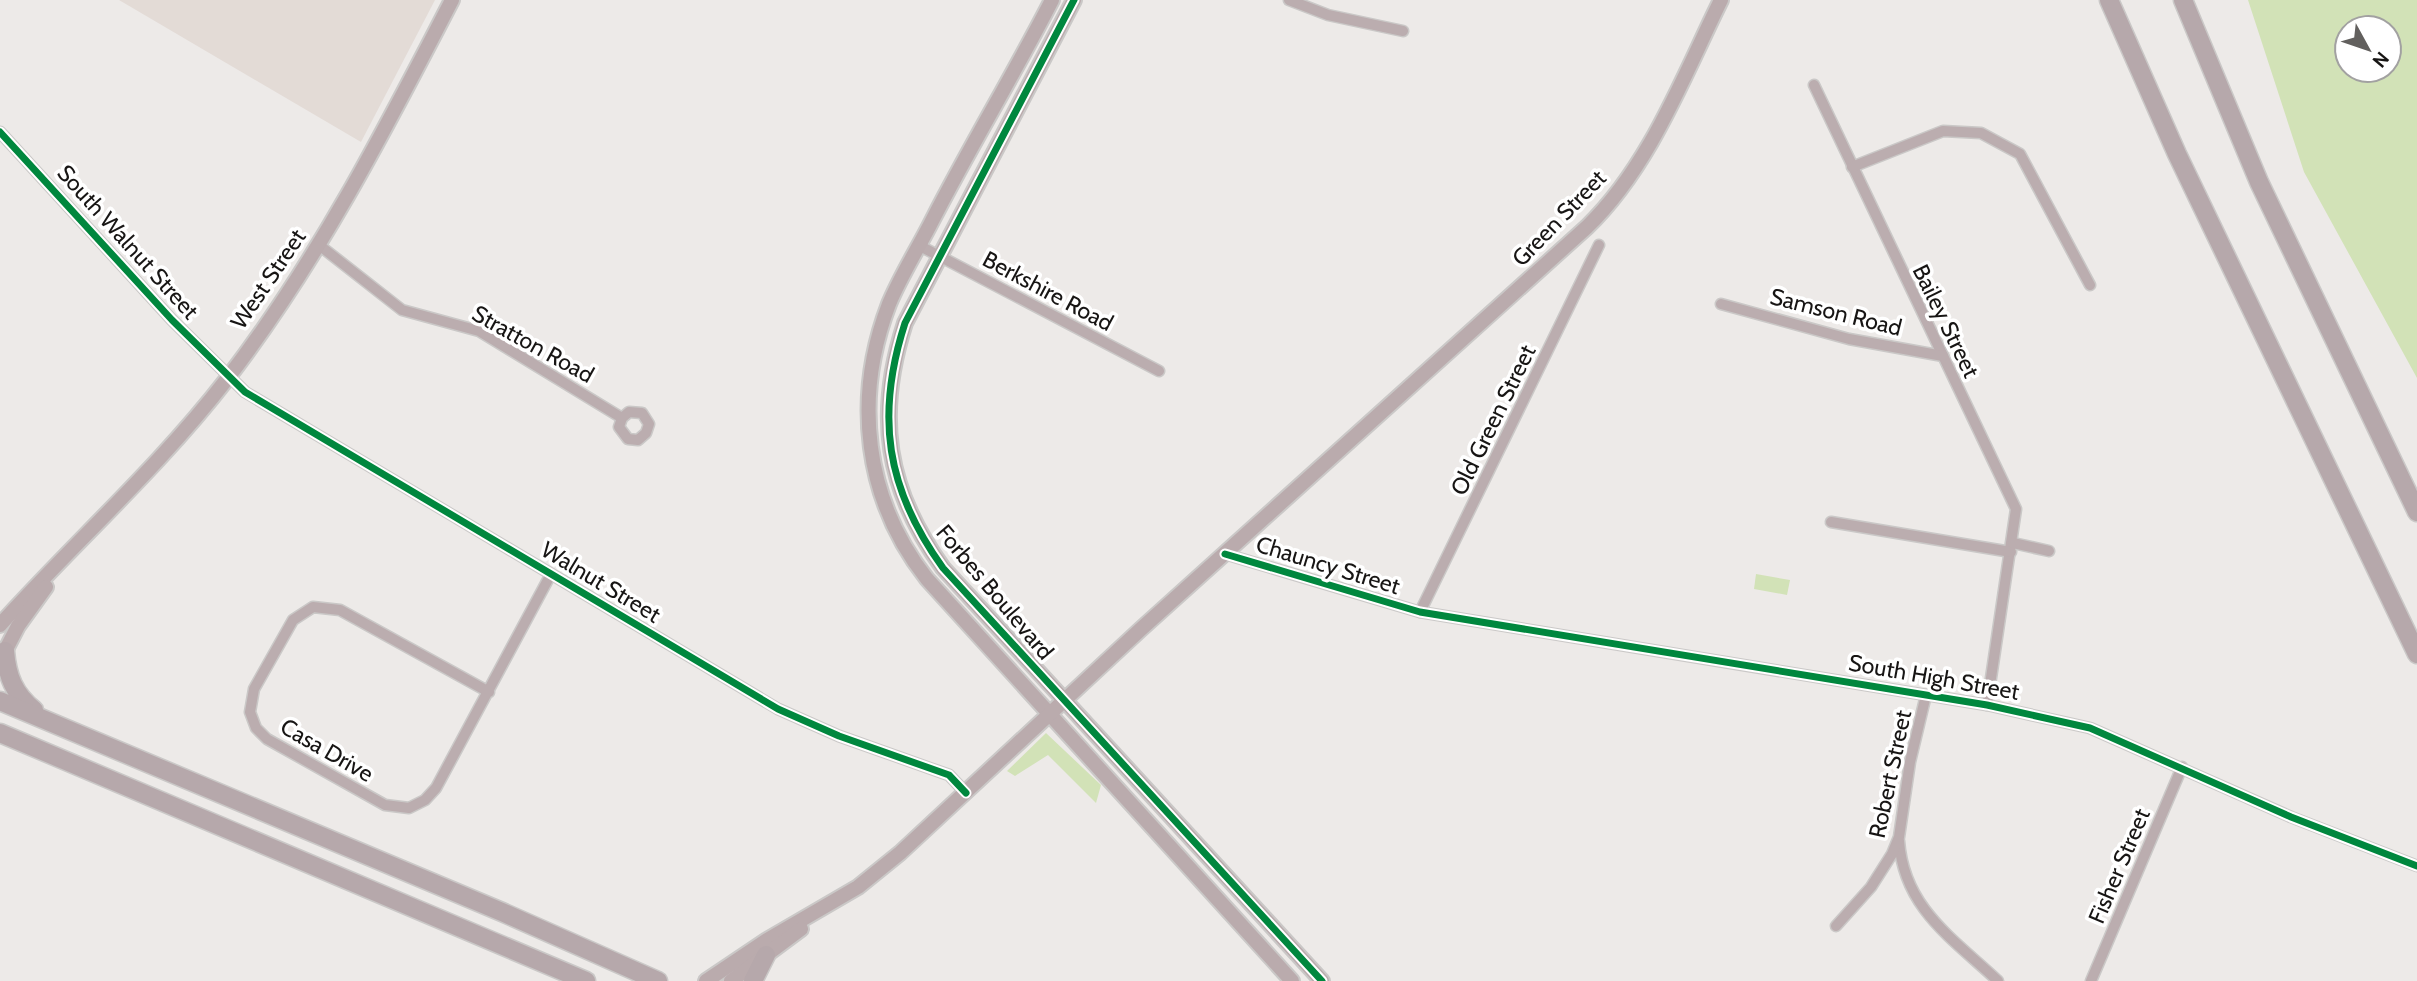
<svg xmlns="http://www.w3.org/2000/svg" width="2417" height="981" font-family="Cabin,sans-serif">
	<rect width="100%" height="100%" fill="#edeae8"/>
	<path fill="#e3dbd6" d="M119,0H435L361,142Z"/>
	<g fill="#d2e2b7" fill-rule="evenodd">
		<path d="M2248,0H2417V378L2304,172ZM2347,28H2389V70H2347Z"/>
		<path d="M1756,574L1790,580L1787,595L1754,589Z"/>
		<path d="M1046,733L1101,785L1096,803L1048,755L1015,776L1007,771Z"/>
	</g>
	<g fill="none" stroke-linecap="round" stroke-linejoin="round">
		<g stroke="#cac8c7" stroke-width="13">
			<g id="street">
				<path d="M1289,0L1328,15L1403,31"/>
				<path d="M1814,85L2016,509L1987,705"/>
				<path d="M0,132L172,320L245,392L778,709L839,736L949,775L966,793"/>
				<path d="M1852,167L1943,131L1981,133L2020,154L2090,285"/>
				<path d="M319,245L402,310L479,331L622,418L619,427L628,439L638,440L646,433L649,424L642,413L629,412L622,418"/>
				<path d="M920,246L1159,371"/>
				<path d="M1721,304L1849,339L1943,356"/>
				<path d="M1831,522L2011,552"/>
				<path d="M2013,543L2049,551"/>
				<path d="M1225,554L1420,612L1987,705L2090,728L2291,817L2417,866"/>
				<path d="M1420,612L1599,245"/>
				<path d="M489,692L340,610L313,607L293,620L254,689L250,712L256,728L267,739L385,805L409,808L425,800L436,788L551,574"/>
				<path d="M1899,841C1904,908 1952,938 1998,981"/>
				<path d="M1836,926L1871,887L1892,854L1899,837L1910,762L1926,695"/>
				<path d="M2091,981L2182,767"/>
			</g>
		</g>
		<g stroke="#cac8c7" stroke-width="18">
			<g id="secondary">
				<path d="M1052,0C1014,74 971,145 933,219C919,247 901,275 889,304C853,398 864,499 927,579L1292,981"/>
				<path d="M1074,0L905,323C875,416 886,489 943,568L1322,981"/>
				<path d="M0,625C75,542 159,467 227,379C317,262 385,130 452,0"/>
				<path d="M1,659L18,626L46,587"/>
				<path d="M706,981L767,940L858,887L900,853L1141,629L1587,227C1650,166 1683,77 1721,0"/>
				<path d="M731,981L801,929"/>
			</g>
		</g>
		<g stroke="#cac8c7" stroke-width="21">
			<g id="highway">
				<path d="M2109,0L2177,154L2417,654"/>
				<path d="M2183,0L2259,182L2417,512"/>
				<path d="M5,651C7,676 14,694 34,710"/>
				<path d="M0,701L502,912L658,981"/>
				<path d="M0,733L586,981"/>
				<path d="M753,981L766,955"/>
			</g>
		</g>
		<use href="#street" stroke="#bbadaf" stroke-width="10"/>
		<use href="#secondary" stroke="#baabad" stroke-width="14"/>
		<use href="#highway" stroke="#b6a8ab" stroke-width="18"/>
		<g stroke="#fff" stroke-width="11">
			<g id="cycleway">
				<path d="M1074,0L905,323C875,416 886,489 943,568L1322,981"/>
				<path d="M0,132L172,320L245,392L778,709L839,736L949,775L966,793"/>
				<path d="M1225,554L1420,612L1987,705L2090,728L2291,817L2417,866"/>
			</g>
		</g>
		<use href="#cycleway" stroke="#00873e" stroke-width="7"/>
	</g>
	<g text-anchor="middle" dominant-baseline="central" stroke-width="7" stroke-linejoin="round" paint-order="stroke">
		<g font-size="23" fill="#171514" stroke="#fff">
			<text transform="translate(1559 218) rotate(-46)">Green Street</text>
			<text transform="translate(128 242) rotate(48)">South Walnut Street</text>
			<text transform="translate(268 279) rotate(-56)">West Street</text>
			<text transform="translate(1048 291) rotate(28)">Berkshire Road</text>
			<text transform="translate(1836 312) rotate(14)">Samson Road</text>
			<text transform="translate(1946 321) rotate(64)">Bailey Street</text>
			<text transform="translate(533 344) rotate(29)">Stratton Road</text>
			<text transform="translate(1493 420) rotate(-64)">Old Green Street</text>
			<text transform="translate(1328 565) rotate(17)">Chauncy Street</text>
			<text transform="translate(601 582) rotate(31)">Walnut Street</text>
			<text transform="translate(995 592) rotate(50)">Forbes Boulevard</text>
			<text transform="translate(1934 677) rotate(10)">South High Street</text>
			<text transform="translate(327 750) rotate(30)">Casa Drive</text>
			<text transform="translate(1890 774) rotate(-78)">Robert Street</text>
			<text transform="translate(2119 866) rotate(-67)">Fisher Street</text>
		</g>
	</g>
	<g transform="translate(2368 49) rotate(130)"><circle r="33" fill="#ffffff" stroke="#a2a1a1" stroke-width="2"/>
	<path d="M0-5L12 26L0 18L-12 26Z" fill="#62605e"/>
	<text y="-10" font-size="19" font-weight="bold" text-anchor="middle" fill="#171514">N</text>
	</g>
</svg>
